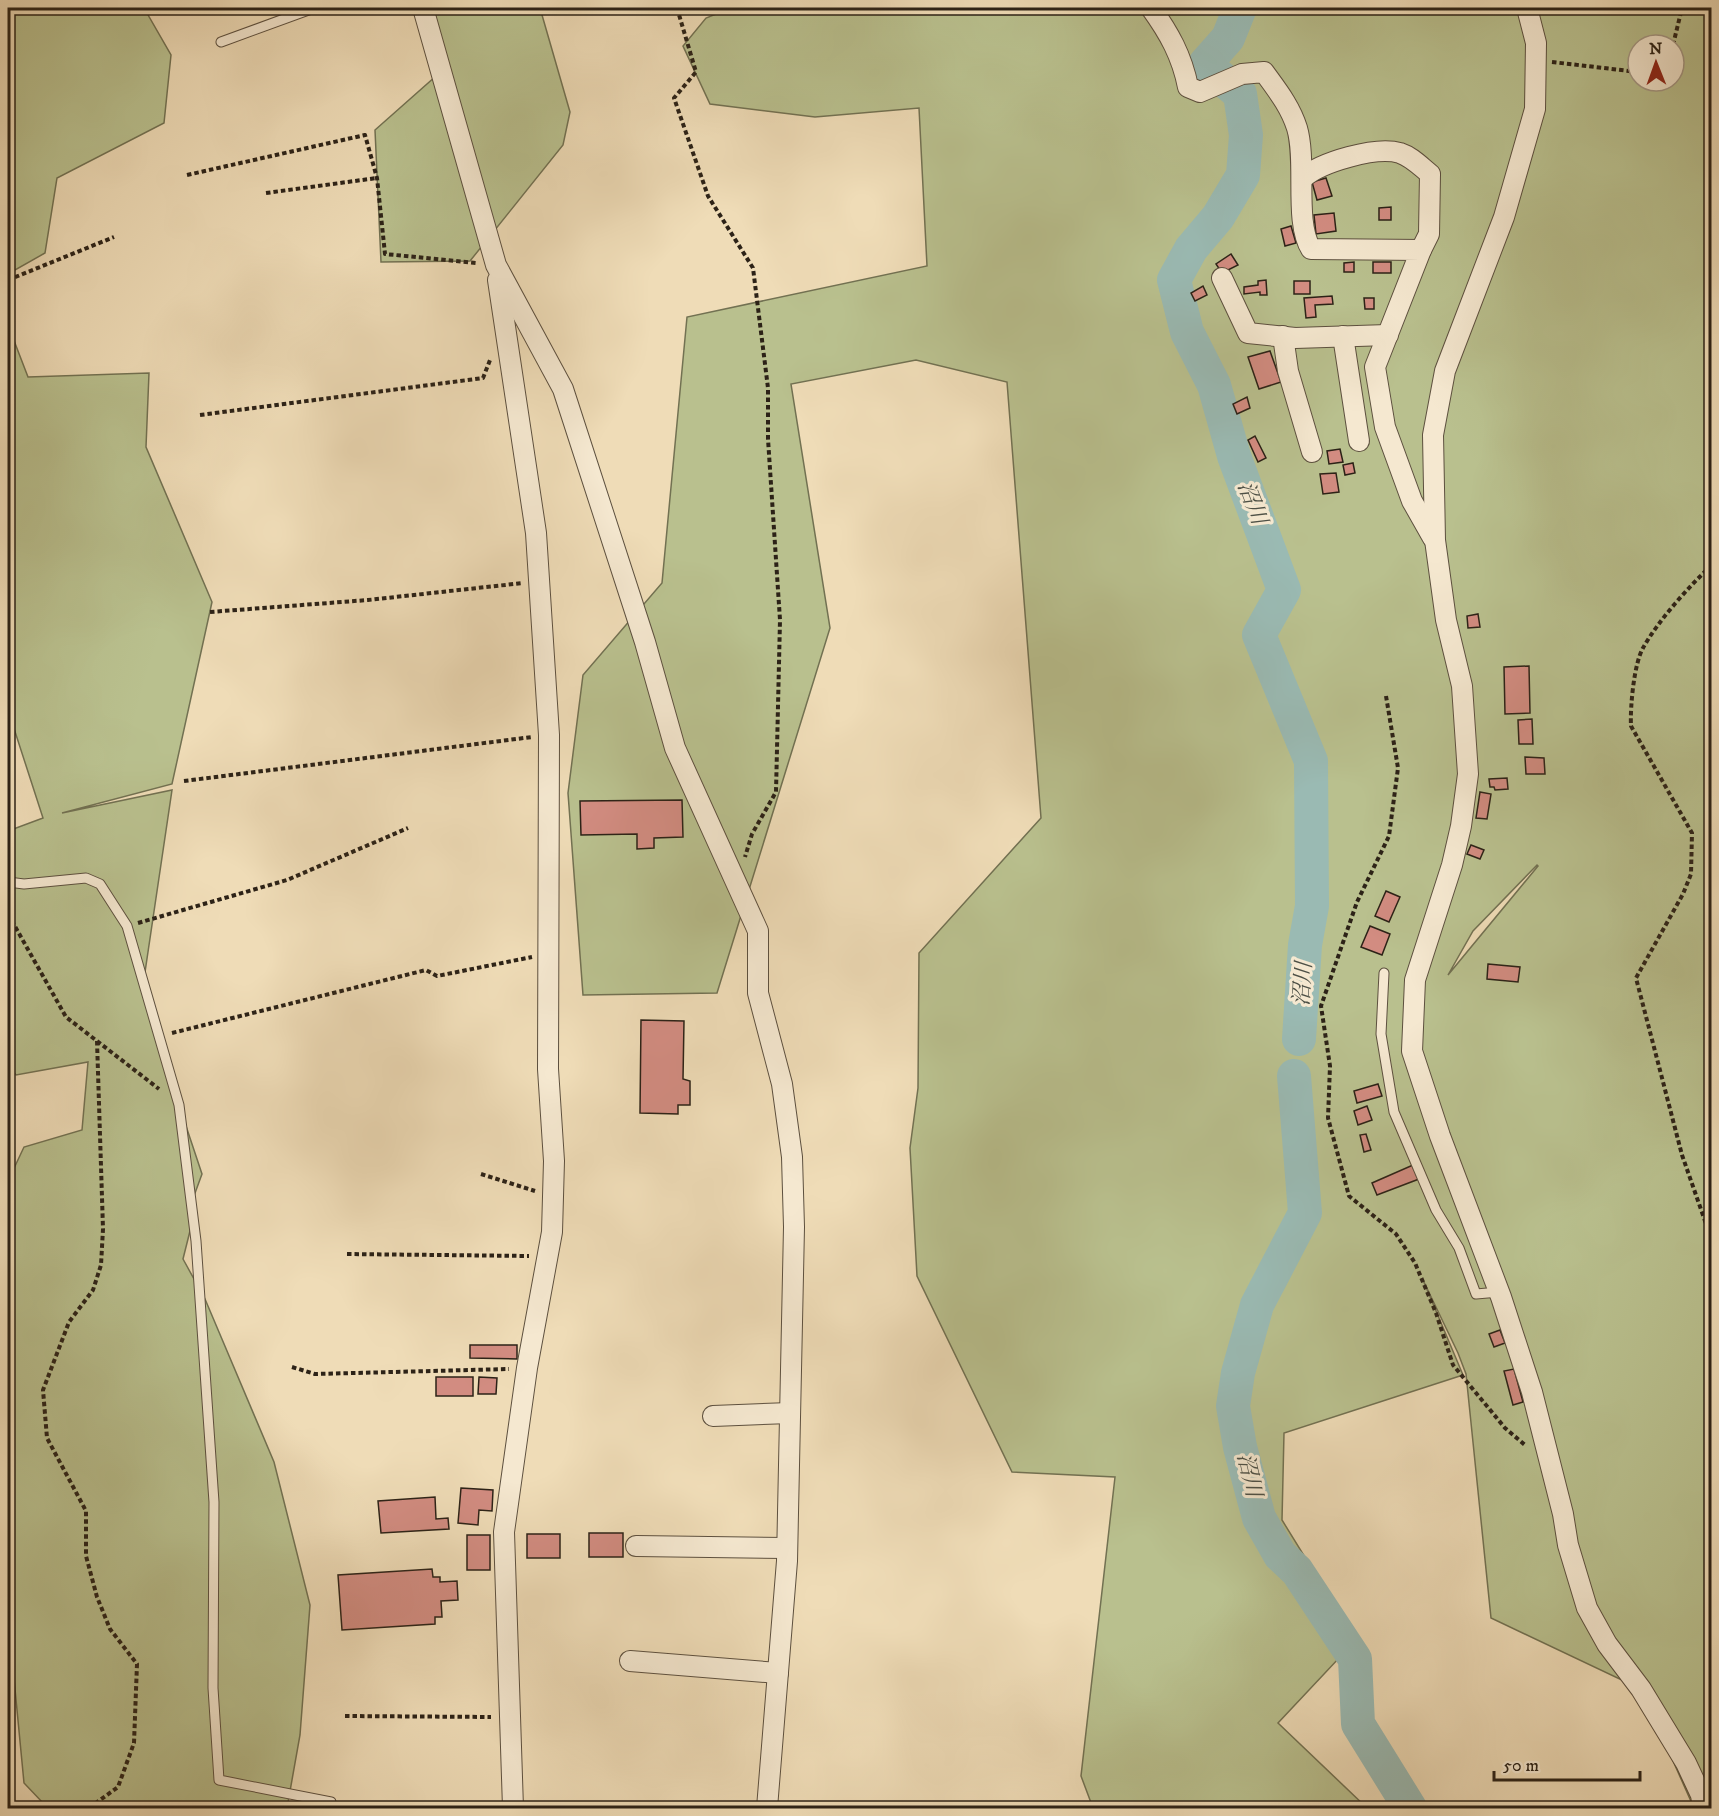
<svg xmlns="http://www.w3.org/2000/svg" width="1719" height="1816" font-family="'IM FELL DW Pica','Noto Serif JP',serif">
	<rect width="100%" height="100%" fill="#efdcb7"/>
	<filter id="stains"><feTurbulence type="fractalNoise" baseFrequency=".00333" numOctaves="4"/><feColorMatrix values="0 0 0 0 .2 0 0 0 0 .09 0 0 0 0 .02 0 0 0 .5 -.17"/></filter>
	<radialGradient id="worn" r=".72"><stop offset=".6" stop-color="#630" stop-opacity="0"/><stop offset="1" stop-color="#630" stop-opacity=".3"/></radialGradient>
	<g fill="#b9c08e" stroke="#727152" stroke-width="1.5" fill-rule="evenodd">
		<path d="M8,8H144L171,55L164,123L57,178L45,253L8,274Z"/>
		<path d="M430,8H540L570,112L563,145L470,261L381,262L375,130L445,68Z"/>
		<path d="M731,8H1711V1808H1694L1641,1689L1491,1618L1466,1374L1458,1353L1423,1280L1463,1375L1284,1433L1282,1520L1356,1640L1278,1723L1367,1808H1093L1081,1776L1115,1477L1012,1472L917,1276L910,1148L918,1088L919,953L1041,818L1007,382L916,360L791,384L830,628L717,993L583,995L568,793L583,675L662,583L687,317L927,266L919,108L815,117L710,104L683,46L706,18ZM1638,45H1674V81H1638ZM1537,865L1538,866L1448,975L1473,931Z"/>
		<path d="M8,325L28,377L149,373L146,447L212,602L172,784L62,813L172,790L144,979L176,1096L202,1174L191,1204L193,1219L183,1259L205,1299L274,1462L310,1605L300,1735L287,1808H44V1804L24,1783L8,1616V1181L24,1147L82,1130L88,1062L16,1075L8,1065V831L43,818L8,710Z"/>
	</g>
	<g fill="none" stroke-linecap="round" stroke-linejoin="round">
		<g stroke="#9abab3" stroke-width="34">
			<path d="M1240,8L1228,38L1205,64L1240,94L1246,135L1243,175L1218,217L1191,249L1174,280L1187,332L1214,385L1234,456L1284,590L1259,635L1311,761L1312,906L1305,945L1299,1039"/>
			<path d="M1294,1076L1305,1213L1257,1305L1238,1373L1233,1406L1240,1447L1259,1518L1280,1555L1297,1571L1355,1659L1358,1724L1410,1808"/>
		</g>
	</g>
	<g fill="#d28c81" stroke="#2c2217" stroke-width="1.5">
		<path d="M1326,178L1332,196L1317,200L1312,182Z"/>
		<path d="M1391,207V220H1379V208Z"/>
		<path d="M1334,213L1336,231L1316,234L1314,215Z"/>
		<path d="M1291,226L1296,243L1285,246L1281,229Z"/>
		<path d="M1231,254L1238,265L1222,273L1216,264Z"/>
		<path d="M1354,262V272H1344V263Z"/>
		<rect x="1373" y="262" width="18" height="11"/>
		<path d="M1266,280L1267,295H1260V292L1244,294V287L1258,285V281Z"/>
		<rect x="1294" y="281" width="16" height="13"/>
		<path d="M1203,286L1207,295L1195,301L1191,293Z"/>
		<path d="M1332,296L1333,304L1315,305L1316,317L1306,318L1304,298Z"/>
		<path d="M1364,298H1374V309H1365Z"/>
		<path d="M1270,351L1281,382L1259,389L1248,357Z"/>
		<path d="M1247,397L1250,408L1237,414L1233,404Z"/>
		<path d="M1255,436L1266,458L1258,462L1248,440Z"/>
		<path d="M1340,449L1343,462L1329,464L1327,451Z"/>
		<path d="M1353,463L1355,473L1345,475L1343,465Z"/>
		<path d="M1336,473L1339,492L1323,494L1320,474Z"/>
		<path d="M1478,614L1480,627L1468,628L1467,616Z"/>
		<path d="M1529,666L1530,713L1505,714L1504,667Z"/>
		<path d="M1532,719L1533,744H1519L1518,720Z"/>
		<path d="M1525,757L1544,758L1545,774H1526Z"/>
		<path d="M1507,778L1508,789L1495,790L1494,787H1490L1489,779Z"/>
		<path d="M1480,792L1491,794L1487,819L1476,818Z"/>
		<path d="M682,800L683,837L654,838V848L637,849V834L581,835L580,801Z"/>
		<path d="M1471,845L1484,850L1480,859L1467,854Z"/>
		<path d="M1386,891L1400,897L1389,922L1375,916Z"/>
		<path d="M1370,926L1390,934L1382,955L1361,947Z"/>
		<path d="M1488,964L1520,967L1518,982L1487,979Z"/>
		<path d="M641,1020L684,1021L683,1079L690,1081V1105H678V1114L640,1113Z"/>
		<path d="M1378,1084L1382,1096L1357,1103L1354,1091Z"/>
		<path d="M1367,1106L1372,1120L1358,1125L1354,1111Z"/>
		<path d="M1366,1134L1371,1150L1364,1152L1360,1135Z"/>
		<path d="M1413,1165L1419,1179L1377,1195L1372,1183Z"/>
		<path d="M1500,1330L1505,1343L1494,1347L1489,1334Z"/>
		<path d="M470,1345H517V1359L470,1358Z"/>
		<path d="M1514,1369L1523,1402L1513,1405L1504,1371Z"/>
		<rect x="436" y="1377" width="37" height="19"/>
		<path d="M479,1377L497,1378L496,1394H478Z"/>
		<path d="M461,1488L493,1490L492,1511L479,1510L478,1525L458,1523Z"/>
		<path d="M435,1497L436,1519L448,1518L449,1529L381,1533L378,1501Z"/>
		<rect x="589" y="1533" width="34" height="24"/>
		<rect x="527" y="1534" width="33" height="24"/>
		<rect x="467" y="1535" width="23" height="35"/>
		<path d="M432,1569L433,1577H440V1582L457,1581L458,1600L441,1601L442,1617H435V1624L342,1630L338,1575Z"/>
	</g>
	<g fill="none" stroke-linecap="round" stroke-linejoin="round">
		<g stroke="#5d503f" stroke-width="11">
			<g id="lane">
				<path d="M221,42L314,8"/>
				<path d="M8,882L24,884L86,878L100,884L127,926L179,1105L196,1241L214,1502L213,1688L219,1780L331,1802L332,1808"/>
				<path d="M1384,973L1381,1034L1394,1112L1436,1210L1459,1248L1476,1294L1499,1292"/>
			</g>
		</g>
		<g stroke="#5d503f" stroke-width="22">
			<g id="street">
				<path d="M423,8L496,265L563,389L645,642L675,748L758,931V993L782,1084L792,1157L794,1227L787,1561L767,1808"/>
				<path d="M1151,8C1169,33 1182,56 1188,87L1200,92L1242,74L1264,72C1277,90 1290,106 1297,128C1307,162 1294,222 1311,249L1421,250L1375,367L1385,427L1412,501L1433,538"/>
				<path d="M1527,8L1536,43L1535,109L1504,217L1445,371L1433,435L1435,540L1446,620L1462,686L1468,774L1461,826L1452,865L1415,980L1412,1051L1440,1136L1501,1297L1532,1392L1563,1514L1568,1545L1587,1608L1607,1644L1641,1689L1686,1763L1701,1795L1703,1808"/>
				<path d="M1303,178C1321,162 1376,146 1400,153C1412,157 1420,166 1430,174L1429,234L1421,250"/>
				<path d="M1222,278L1248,333L1295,338L1388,335"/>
				<path d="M498,280L536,533L549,735L548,1069L554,1161L552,1232L527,1368L504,1532L513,1808"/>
				<path d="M1283,336L1288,371L1312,452"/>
				<path d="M1343,336L1359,441"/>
				<path d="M713,1416L790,1413"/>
				<path d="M636,1546L787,1548"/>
				<path d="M630,1661L778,1673"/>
			</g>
		</g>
		<g stroke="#2c2217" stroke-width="4" stroke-dasharray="4.5 3" stroke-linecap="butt">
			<path d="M677,8L696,72L674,98L708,196L753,268L768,388V439L780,620L776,792L752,834L745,857"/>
			<path d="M1673,45L1682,8"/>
			<path d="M1552,62L1638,72"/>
			<path d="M187,175L365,135L377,178L385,254L476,263"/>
			<path d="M266,193L377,178"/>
			<path d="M8,280L114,237"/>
			<path d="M200,415L483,378L490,360"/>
			<path d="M1712,565C1689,586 1658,621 1643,648C1634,664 1630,707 1631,726L1692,833L1691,874L1683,894L1636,978L1682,1155L1712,1241"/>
			<path d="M210,612L368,600L523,583"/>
			<path d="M1386,696L1398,768L1389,836L1357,902L1321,1006L1330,1066L1328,1118L1349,1196L1396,1234L1415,1263L1436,1313L1453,1365L1505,1428L1525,1445"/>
			<path d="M184,781L532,737"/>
			<path d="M8,914L66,1017L159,1089"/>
			<path d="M138,923L287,880L408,828"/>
			<path d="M172,1033L426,970L437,976L532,957"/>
			<path d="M481,1174L535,1191"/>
			<path d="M347,1254L529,1256"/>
			<path d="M292,1367L315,1374L509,1369"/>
			<path d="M345,1716L491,1717"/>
			<path d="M89,1808L118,1787L134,1743L137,1664L110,1629L97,1597L86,1556V1511L47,1438L43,1390L69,1322L93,1290L101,1265L103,1229L97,1041"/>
		</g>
		<use href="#lane" stroke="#f5e8d0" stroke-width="9"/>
		<use href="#street" stroke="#f5e8d0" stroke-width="20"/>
	</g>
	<g text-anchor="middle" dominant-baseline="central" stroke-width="6" stroke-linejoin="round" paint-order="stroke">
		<g font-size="22" font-style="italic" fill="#4d5046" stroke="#f5e8d0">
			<text transform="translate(1252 503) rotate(69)">沼川</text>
			<text transform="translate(1303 984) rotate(-86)">沼川</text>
			<text transform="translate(1249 1475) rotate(77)">沼川</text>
		</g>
	</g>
	<rect width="1719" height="1816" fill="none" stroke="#efdcb7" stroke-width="30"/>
	<rect x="9" y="9" width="1701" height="1798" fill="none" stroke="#2c2217" stroke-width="3"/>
	<rect x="15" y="15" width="1689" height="1786" fill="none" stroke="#2c2217" stroke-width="1.5"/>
	<g transform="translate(1656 63) rotate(359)"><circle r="28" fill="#f5e8d0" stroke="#a59986" stroke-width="1.5"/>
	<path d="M0-4.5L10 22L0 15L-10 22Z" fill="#8f2418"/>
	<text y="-9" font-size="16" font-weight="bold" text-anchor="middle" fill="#2c2217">N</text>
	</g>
	<path d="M1494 1771v9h146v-9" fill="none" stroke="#2c2217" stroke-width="3"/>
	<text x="1503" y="1771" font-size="18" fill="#2c2217" stroke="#f5e8d0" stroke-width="4.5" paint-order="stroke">50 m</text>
	<rect width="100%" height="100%" filter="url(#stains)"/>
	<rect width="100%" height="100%" fill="url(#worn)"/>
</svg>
